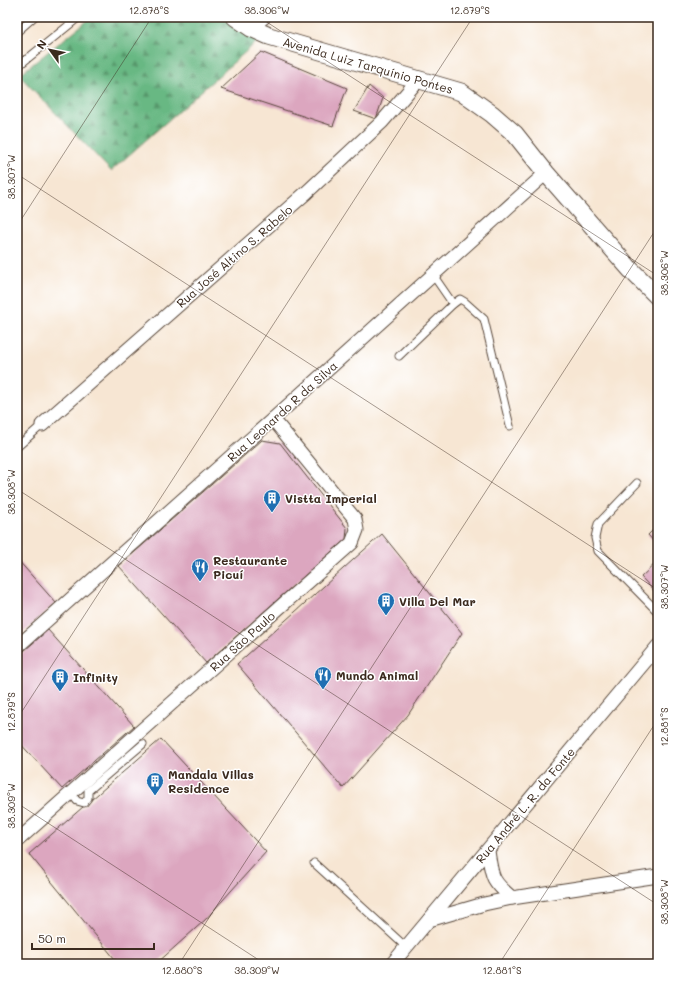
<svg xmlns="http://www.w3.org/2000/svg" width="675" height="981" font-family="Mali,sans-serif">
	<defs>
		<pattern id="forest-firs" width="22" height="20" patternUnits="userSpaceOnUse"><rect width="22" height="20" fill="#68b883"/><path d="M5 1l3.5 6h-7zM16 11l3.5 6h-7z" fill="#57966b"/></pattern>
	</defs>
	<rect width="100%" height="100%" fill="#fff"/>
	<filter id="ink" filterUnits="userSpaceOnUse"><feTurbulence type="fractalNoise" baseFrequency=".025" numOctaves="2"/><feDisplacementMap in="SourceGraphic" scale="8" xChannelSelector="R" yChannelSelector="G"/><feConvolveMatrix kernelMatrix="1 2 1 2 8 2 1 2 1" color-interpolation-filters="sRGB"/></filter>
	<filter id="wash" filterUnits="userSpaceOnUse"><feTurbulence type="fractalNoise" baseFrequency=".012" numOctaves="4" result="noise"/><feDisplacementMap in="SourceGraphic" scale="16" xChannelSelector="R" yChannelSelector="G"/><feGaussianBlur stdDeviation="0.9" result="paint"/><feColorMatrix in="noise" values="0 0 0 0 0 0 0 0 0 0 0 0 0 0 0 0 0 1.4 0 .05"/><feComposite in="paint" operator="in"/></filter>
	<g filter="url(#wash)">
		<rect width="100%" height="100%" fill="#f7e6d3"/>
		<path fill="url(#forest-firs)" stroke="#527150" d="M92,17H222L259,40L111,171L19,75Z"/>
		<g id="blocks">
			<g fill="#dca6bf">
				<path d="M261,52L347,88L333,126L221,89Z"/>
				<path d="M369,86L383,98L376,119L354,111Z"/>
				<path d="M262,440L280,443L347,528L346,539L206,663L119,566Z"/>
				<path d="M658,525V546L648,535Z"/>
				<path d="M382,534L462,633L408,715L343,788L237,664Z"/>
				<path d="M17,559L56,603L17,638Z"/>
				<path d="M658,561V595L641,577Z"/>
				<path d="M48,630L134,726L62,789L17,740V657Z"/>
				<path d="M161,739L266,852L205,920L156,964H119L29,854Z"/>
			</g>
		</g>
	</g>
	<g filter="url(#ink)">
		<use href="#blocks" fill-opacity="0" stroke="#574639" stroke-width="1"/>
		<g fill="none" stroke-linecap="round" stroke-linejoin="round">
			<g stroke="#574639" stroke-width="9">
				<g id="service">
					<path d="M17,32L34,17"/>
					<path d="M17,67L79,17"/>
					<path d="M453,304L460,299L465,302L484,319L510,426"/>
					<path d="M399,356L453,304L433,275"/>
					<path d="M17,447L42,425"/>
					<path d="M637,483L598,524L595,538L598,551L658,612"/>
					<path d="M71,793L77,801L84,803L88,798V791L143,744"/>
					<path d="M314,863L406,947"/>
				</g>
			</g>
			<g stroke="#574639" stroke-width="15">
				<g id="minor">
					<path d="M251,28L264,17"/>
					<path d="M42,425L307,192L382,122L419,79"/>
					<path d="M17,647L273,419L546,173"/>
					<path d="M17,841L352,543L357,530L355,519L273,419"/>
					<path d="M488,851C492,877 491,880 512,898"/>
					<path d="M429,920L484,904L512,898L658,876"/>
					<path d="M392,964L658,646"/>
				</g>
			</g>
			<g stroke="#574639" stroke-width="19">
				<path id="tertiary" d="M235,17L251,28L269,36L461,92L492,114L515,134L546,173L630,269L658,297"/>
			</g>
			<use href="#service" stroke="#fff" stroke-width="7"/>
			<use href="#minor" stroke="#fff" stroke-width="13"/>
			<use href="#tertiary" stroke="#fff" stroke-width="17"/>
		</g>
	</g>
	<path fill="none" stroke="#3b2a1e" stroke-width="1" stroke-opacity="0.45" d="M259,17L658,276M17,174L658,590M17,226L152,17M17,489L658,905M17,719L473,17M17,803L265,964M179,964L658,226M499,964L658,719"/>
	<defs>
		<g id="building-pin" transform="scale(0.9)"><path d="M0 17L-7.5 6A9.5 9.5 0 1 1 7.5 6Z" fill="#1f6fb2" stroke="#fff"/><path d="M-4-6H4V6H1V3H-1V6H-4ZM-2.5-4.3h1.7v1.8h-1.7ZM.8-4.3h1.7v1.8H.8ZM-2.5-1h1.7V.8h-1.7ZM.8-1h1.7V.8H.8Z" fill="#fff"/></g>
		<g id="restaurant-pin" transform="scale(0.9)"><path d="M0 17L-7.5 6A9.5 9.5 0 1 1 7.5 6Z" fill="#1f6fb2" stroke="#fff"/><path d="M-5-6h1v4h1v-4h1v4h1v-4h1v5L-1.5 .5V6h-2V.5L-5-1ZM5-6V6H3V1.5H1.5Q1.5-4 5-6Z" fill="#fff"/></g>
	</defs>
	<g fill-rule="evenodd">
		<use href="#building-pin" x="272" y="498"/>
		<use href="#restaurant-pin" x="200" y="567"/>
		<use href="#building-pin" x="386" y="601"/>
		<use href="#restaurant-pin" x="323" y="675"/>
		<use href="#building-pin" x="60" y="677"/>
		<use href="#building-pin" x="155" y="781"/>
	</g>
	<g text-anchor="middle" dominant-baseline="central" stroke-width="3" stroke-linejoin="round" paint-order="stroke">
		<g font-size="12" fill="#3b2a1e" stroke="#fff">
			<text transform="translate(368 65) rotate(16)">Avenida Luiz Tarquínio Pontes</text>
			<text transform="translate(234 256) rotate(-41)">Rua José Altino S. Rabelo</text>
			<text transform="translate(282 411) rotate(-42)">Rua Leonardo R da Silva</text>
			<text transform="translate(242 641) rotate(-42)">Rua São Paulo</text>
			<text transform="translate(525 805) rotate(-50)">Rua André L. R. da Fonte</text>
		</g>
		<g font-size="12" font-weight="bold" fill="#3b2a1e" stroke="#fff" text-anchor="start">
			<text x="285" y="498">Vistta Imperial</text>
			<text x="213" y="560">Restaurante<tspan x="213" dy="14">Picuí</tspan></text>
			<text x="399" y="601">Villa Del Mar</text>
			<text x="336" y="675">Mundo Animal</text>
			<text x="73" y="677">Infinity</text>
			<text x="168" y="774">Mandala Villas<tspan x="168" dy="14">Residence</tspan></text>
		</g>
	</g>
	<rect width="675" height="981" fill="none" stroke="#fff" stroke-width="44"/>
	<g transform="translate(50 50) rotate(303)" stroke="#ffffff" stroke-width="3" paint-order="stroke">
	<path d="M0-3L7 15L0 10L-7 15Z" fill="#3b2a1e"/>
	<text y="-6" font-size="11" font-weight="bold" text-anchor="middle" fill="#3b2a1e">N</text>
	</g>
	<path d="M32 943v6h122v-6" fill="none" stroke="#3b2a1e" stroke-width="2"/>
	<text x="38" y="943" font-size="12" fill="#3b2a1e" stroke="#ffffff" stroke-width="3" paint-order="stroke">50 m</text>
	<rect x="22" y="22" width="631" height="937" fill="none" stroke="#3b2a1e" stroke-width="1.5"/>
	<g font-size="10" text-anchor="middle" fill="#3b2a1e">
		<text x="149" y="14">12.878°S</text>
		<text x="267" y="14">38.306°W</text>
		<text x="470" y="14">12.879°S</text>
		<text transform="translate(11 177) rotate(-90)" y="4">38.307°W</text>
		<text transform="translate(664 273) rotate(-90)" y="4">38.306°W</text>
		<text transform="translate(11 492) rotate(-90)" y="4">38.308°W</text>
		<text transform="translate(664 587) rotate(-90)" y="4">38.307°W</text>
		<text transform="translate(11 712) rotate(-90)" y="4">12.879°S</text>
		<text transform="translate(664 727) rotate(-90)" y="4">12.881°S</text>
		<text transform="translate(11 806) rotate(-90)" y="4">38.309°W</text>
		<text transform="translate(664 902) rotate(-90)" y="4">38.308°W</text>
		<text x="182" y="974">12.880°S</text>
		<text x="257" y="974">38.309°W</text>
		<text x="502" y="974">12.881°S</text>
	</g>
</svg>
